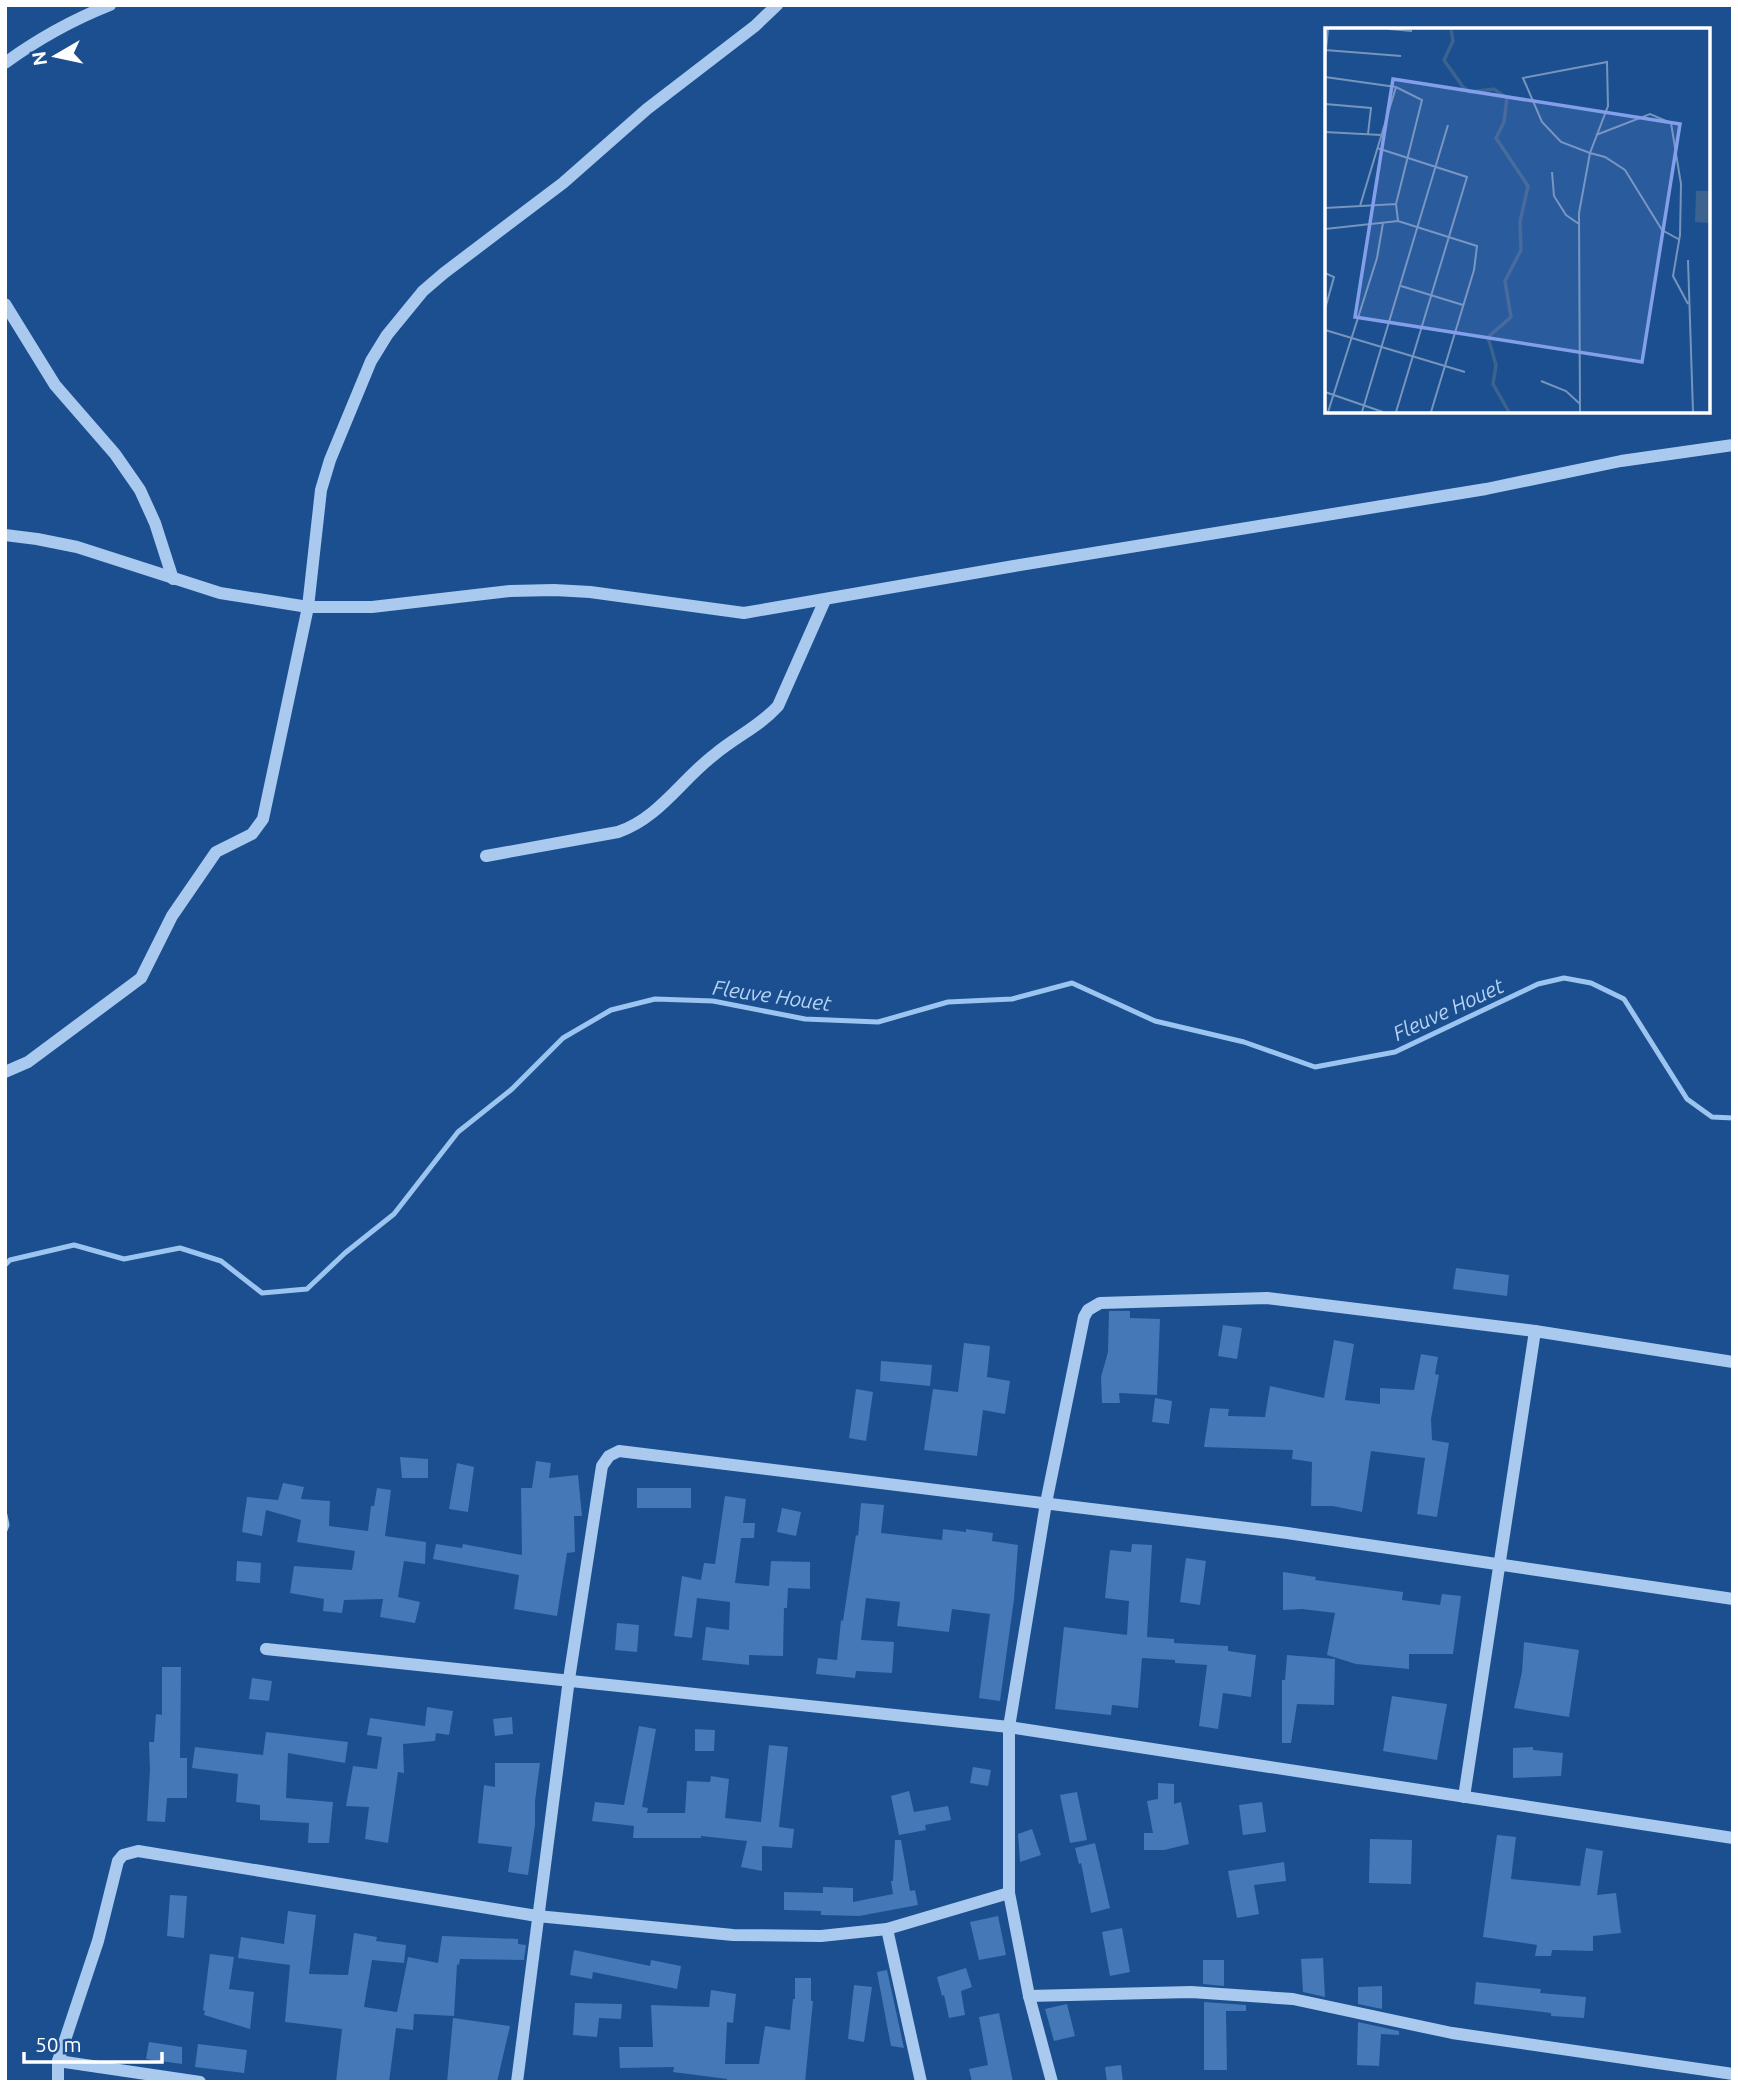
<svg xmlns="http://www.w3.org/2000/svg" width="1738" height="2087" font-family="Ubuntu,sans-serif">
	<rect width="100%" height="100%" fill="#1b4f8f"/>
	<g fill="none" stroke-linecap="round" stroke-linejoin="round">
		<g stroke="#9cc4f0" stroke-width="5">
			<path d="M5,1265L10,1260L74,1245L124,1259L180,1248L221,1261L262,1293L307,1289L345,1253L394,1214L458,1132L512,1089L563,1038L611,1010L655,999L713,1001L805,1019L878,1022L948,1002L1012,999L1072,983L1155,1021L1244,1042L1315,1067L1395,1052L1538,984L1564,978L1591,983L1624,999L1687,1099L1712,1117L1733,1118"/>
			<path d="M5,1515L7,1525L5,1530"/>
		</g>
	</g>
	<g fill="#4478b7">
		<path d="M1456,1268L1509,1275L1507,1296L1453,1289Z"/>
		<path d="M1109,1311H1130V1318L1160,1319L1157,1395L1119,1393L1120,1403H1102L1101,1377L1108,1352Z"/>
		<path d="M1223,1325L1242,1328L1237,1359L1218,1356Z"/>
		<path d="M1334,1340L1354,1344L1345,1400L1380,1404V1388L1414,1390L1421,1354L1438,1357L1435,1374L1439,1375L1431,1419L1432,1440L1449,1443L1437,1517L1417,1514L1425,1458L1371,1451L1362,1512L1333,1506H1311L1312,1462L1292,1459L1293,1450L1204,1447L1210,1408L1229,1409L1228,1416L1265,1417L1270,1386L1324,1398Z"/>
		<path d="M964,1343L990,1346L987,1377L1010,1381L1005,1414L983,1410L977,1456L924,1450L933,1389L958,1392Z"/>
		<path d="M881,1361L932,1365L930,1386L880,1381Z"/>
		<path d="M856,1389L873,1392L866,1441L849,1438Z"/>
		<path d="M1155,1398L1172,1401L1169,1424L1152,1422Z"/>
		<path d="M400,1457L428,1459V1478H402Z"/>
		<path d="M536,1461L551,1463L549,1478L578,1475L582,1516H574L575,1552L567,1553L557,1616L514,1609L519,1575L433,1559L436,1544L462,1548L463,1544L522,1555L521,1488H532Z"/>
		<path d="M457,1463L474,1467L468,1512L449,1509Z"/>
		<path d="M283,1483L304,1487L301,1499L330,1501L329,1526L368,1531L371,1506H374L377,1488L391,1490L385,1536L426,1542L425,1564L404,1561L398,1597L420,1602L415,1623L380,1617L383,1599L344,1600L342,1613L323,1611L324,1599L290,1593L294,1566L352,1570L355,1551L297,1542L301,1520L266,1510L262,1536L242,1532L247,1497L278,1500Z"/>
		<rect x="637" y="1488" width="54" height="20"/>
		<path d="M725,1496L746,1499L743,1523H755L754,1538H741L735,1583L769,1586L771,1561L810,1562V1589L788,1588L787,1608H784L783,1656L749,1655V1665L702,1660L706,1627L729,1630L730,1602L697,1598L692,1638L674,1636L682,1576L701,1580L704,1563L715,1564Z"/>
		<path d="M861,1503L884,1505L881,1533L942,1540L943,1529L966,1532V1529L993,1533L992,1541L1018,1545L1014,1599L1000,1701L979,1698L990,1614L952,1609L949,1632L897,1626L900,1602L866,1598L861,1640L894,1642L892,1673L856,1671L855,1678L816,1674L818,1658L837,1660L841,1620L843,1621L856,1535L858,1536Z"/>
		<path d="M782,1508L801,1512L796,1536L777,1532Z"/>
		<path d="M1132,1544L1152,1545L1147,1637L1174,1639V1643L1228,1646V1651L1256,1655L1251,1697L1223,1693L1218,1729L1199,1726L1207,1665L1175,1663V1660L1142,1658L1138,1708L1112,1705L1111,1715L1055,1709L1064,1627L1127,1635L1129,1601L1105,1598L1110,1550L1131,1552Z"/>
		<path d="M1186,1558L1206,1561L1200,1605L1180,1602Z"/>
		<path d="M237,1561L261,1563L260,1583L236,1581Z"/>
		<path d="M1283,1572L1316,1577L1315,1580L1403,1592L1402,1600L1440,1605L1442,1594L1461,1596L1453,1654H1409V1669L1356,1664L1327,1655L1335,1613L1302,1609L1283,1610Z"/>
		<path d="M617,1623L639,1625L637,1652L615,1650Z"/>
		<path d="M1524,1642L1579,1650L1569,1717L1514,1708L1522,1672Z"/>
		<path d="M1287,1655L1335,1659L1334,1705L1297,1704L1291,1743H1282V1680H1285Z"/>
		<path d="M162,1667H181L180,1758H187V1798H167L165,1822L147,1821L150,1769L149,1742H154L156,1714L162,1715Z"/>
		<path d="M252,1678L272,1681L269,1701L249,1699Z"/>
		<path d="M1392,1696L1447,1704L1437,1760L1383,1751Z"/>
		<path d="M427,1707L453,1711L449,1735L436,1733L435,1741L403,1744L404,1773L398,1772L388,1843L365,1839L369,1807L346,1806L353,1766L377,1769L382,1737L367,1735L370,1718L425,1726Z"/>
		<path d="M512,1717L513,1734L495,1736L493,1719Z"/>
		<path d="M639,1726L656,1729L642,1807L648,1808L647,1813H685L687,1781L710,1782L711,1776L729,1779L725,1818L761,1822L769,1745L788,1747L779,1827L794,1829L792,1848L762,1846V1871L741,1867L747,1841L701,1836V1838H633L634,1826L592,1821L595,1802L624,1805Z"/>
		<path d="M695,1729L715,1730L714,1751H695Z"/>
		<path d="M266,1732L348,1742L345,1763L288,1753L286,1798L333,1802L329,1843H308L309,1823L260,1820V1805L236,1802L238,1774L192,1768L195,1747L263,1755Z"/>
		<path d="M1533,1747V1750L1563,1753L1561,1776L1513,1778V1748Z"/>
		<path d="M495,1763H540L535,1801V1825L528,1875L508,1872L512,1847L478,1843L484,1785L495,1787Z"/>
		<path d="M973,1767L991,1770L988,1786L970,1783Z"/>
		<path d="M1158,1783L1174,1784V1804L1181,1802L1189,1844L1164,1850H1144V1833H1153L1147,1801L1158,1799Z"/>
		<path d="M909,1791L914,1812L948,1806L951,1820L925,1825L926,1830L899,1835L891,1796Z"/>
		<path d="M1077,1792L1087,1840L1070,1843L1060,1795Z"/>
		<path d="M1262,1802L1266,1832L1243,1835L1239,1805Z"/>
		<path d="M1032,1829L1041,1855L1020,1862L1018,1834Z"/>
		<path d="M1497,1835L1516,1837L1511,1879L1580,1886L1586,1848L1603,1851L1597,1895L1616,1893L1621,1933L1593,1936V1951L1552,1950L1551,1956H1535L1537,1945L1483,1937Z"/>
		<path d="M1370,1839L1412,1840L1411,1884L1369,1883Z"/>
		<path d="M895,1840H901L910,1891L915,1890L918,1905L859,1916L821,1915V1911L784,1910V1892L823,1893V1887L853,1888V1902L893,1894L891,1881H893Z"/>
		<path d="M1095,1843L1110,1908L1091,1913L1081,1863L1079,1864L1075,1848Z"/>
		<path d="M1284,1862L1286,1881L1254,1885L1259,1914L1237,1918L1228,1871Z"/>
		<path d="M170,1895L187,1896L184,1938L167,1936Z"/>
		<path d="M288,1911L316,1915L309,1974L348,1975L354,1933L377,1937L376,1941L406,1945L404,1963L372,1960L364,2007L397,2012L408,1957L438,1963L442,1936L518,1939V1944L526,1945L524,1960L460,1959L459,1965L457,1964L454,2016L414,2014L413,2030L396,2028L389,2082H336L342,2029L285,2022L290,1965L238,1958L241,1937L284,1944Z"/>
		<path d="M998,1916L1006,1955L979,1960L970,1922Z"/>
		<path d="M1122,1928L1130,1972L1110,1976L1102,1932Z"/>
		<path d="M574,1950L650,1966L651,1960L681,1966L677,1989L593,1972L592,1979L570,1975Z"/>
		<path d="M210,1954L234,1957L229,1989L254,1992L250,2029L204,2015L205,2011L203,2010Z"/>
		<path d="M1323,1958L1325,1997L1303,1992L1301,1959Z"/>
		<path d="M1203,1960H1224V1986L1203,1984Z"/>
		<path d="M966,1968L972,1987L961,1991L965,2015L949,2018L944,1995L942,1996L937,1977Z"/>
		<path d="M887,1970L904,2048L891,2046L877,1972Z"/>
		<path d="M795,1978H811V2001H813L805,2082H727V2079L673,2072L674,2067L620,2068L619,2047H653L651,2005L709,2007L711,1990L736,1994L733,2023L727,2022L725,2064H759L765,2026L790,2030L793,1999H795Z"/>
		<path d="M1476,1982L1541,1989L1540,1993L1586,1997L1584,2018L1551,2016V2013L1474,2004Z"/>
		<path d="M854,1985L872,1987L864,2042L848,2039Z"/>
		<path d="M1382,1986V2009L1358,2004V1987Z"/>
		<path d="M1204,2002L1246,2005V2011H1226L1227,2070H1204Z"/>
		<path d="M575,2003L622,2004L621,2019L599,2018L597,2037L573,2035Z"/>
		<path d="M1067,2004L1075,2036L1054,2041L1045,2009Z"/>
		<path d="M999,2013L1013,2082H972L969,2069L988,2065L979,2017Z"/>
		<path d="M453,2018L510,2026L497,2082H447Z"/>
		<path d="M1358,2022L1399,2031V2035L1381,2034L1379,2066L1357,2065Z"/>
		<path d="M149,2042L182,2047V2064L146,2059Z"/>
		<path d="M198,2044L247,2050L244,2073L195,2067Z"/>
		<path d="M1121,2065L1123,2082H1107L1105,2067Z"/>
	</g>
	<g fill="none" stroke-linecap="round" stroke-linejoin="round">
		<g stroke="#a9c9ee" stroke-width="12">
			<path d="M5,63C38,39 72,20 110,5"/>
			<path d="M5,304L55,385L115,454L140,490L155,523L173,579"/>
			<path d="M5,535L37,539L77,547L220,593L308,607H372L510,591L554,590L590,592L744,613L1014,566L1486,489L1621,461L1733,445"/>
			<path d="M486,856L618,832C659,818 681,780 714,755C735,737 759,727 778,706L825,600"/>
			<path d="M5,1072L28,1062L141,978L172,916L216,852L252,834L263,819L308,607L321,490L330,460L371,361L387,335L423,291L444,273L563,183L647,109L755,26L777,5"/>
			<path d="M266,1649L1009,1727L1733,1838"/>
			<path d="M1464,1797L1535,1331"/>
			<path d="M1029,1996L1191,1992L1293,1999L1452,2033L1733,2074"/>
			<path d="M58,2061L200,2082"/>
			<path d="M58,2082V2061L98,1941L118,1861L123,1855L138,1851L537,1916L733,1935L821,1936L887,1929"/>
			<path d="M517,2082L569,1679L602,1466L609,1456L619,1451L1287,1533L1733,1599"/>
			<path d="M921,2082L887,1929L1009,1893"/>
			<path d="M1052,2082L1029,1996L1009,1893V1727L1046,1503L1084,1317L1088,1310L1100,1303L1267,1298L1535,1331L1733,1362"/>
		</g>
	</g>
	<g text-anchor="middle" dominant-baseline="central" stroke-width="7" stroke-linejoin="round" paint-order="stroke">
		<g font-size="21" font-style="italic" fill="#b5d3f5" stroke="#1b4f8f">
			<text transform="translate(772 995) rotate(8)">Fleuve Houet</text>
			<text transform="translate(1448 1009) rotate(-25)">Fleuve Houet</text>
		</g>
	</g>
	<g transform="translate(1325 28)">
		<rect width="385" height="385" fill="#1b4f8f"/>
		<path d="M371,163H385V195L370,194Z" fill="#3c6290"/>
		<path fill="none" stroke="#3c6290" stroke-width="3.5" d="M126,1L128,13L119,32L138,59L145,64L169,61L182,70L179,94L171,110L203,158L195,194L196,222L180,253L186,289L163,309L171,337L168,356L184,384"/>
		<path fill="none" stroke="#7695bc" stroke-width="2" d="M64,1L87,3M0,22L76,28M0,32L3,1M0,49L71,59L97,72L71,176M0,76L46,80L43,106M0,104L56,107M271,107L325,86L346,95L356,156L355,207L348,248L363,276M52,120L142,149L71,384M227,144L229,168L241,187L254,196M35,178L71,59M0,180L71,176L73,193M0,201L73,193L152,218L149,242L106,384M363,232L368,384M0,245L9,249L0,281M76,258L138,277M0,302L140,344M216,353L241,363L255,376M0,364L58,384M3,384L52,230L58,195M37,384L123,97M255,384L254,185L265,125L283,78L282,34L198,50L217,94L236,114L265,125L280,129L300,142L337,202L355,212"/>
		<path fill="#839eea" fill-opacity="0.15" stroke="#839eea" stroke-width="3.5" d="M68,51L355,96L317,334L30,289Z"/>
		<rect width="385" height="385" fill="none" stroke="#fff" stroke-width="3.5"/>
	</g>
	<rect width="1738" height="2087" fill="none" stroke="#ffffff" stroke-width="14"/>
	<g transform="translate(56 56) rotate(261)" stroke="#1b4f8f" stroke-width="5" paint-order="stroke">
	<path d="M0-5L12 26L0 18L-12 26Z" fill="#ffffff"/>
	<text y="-10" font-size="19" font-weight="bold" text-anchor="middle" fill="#ffffff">N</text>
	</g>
	<path d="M24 2052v10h138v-10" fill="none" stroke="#ffffff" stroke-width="3.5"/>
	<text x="35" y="2052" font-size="21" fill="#ffffff" stroke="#1b4f8f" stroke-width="5" paint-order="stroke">50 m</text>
</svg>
